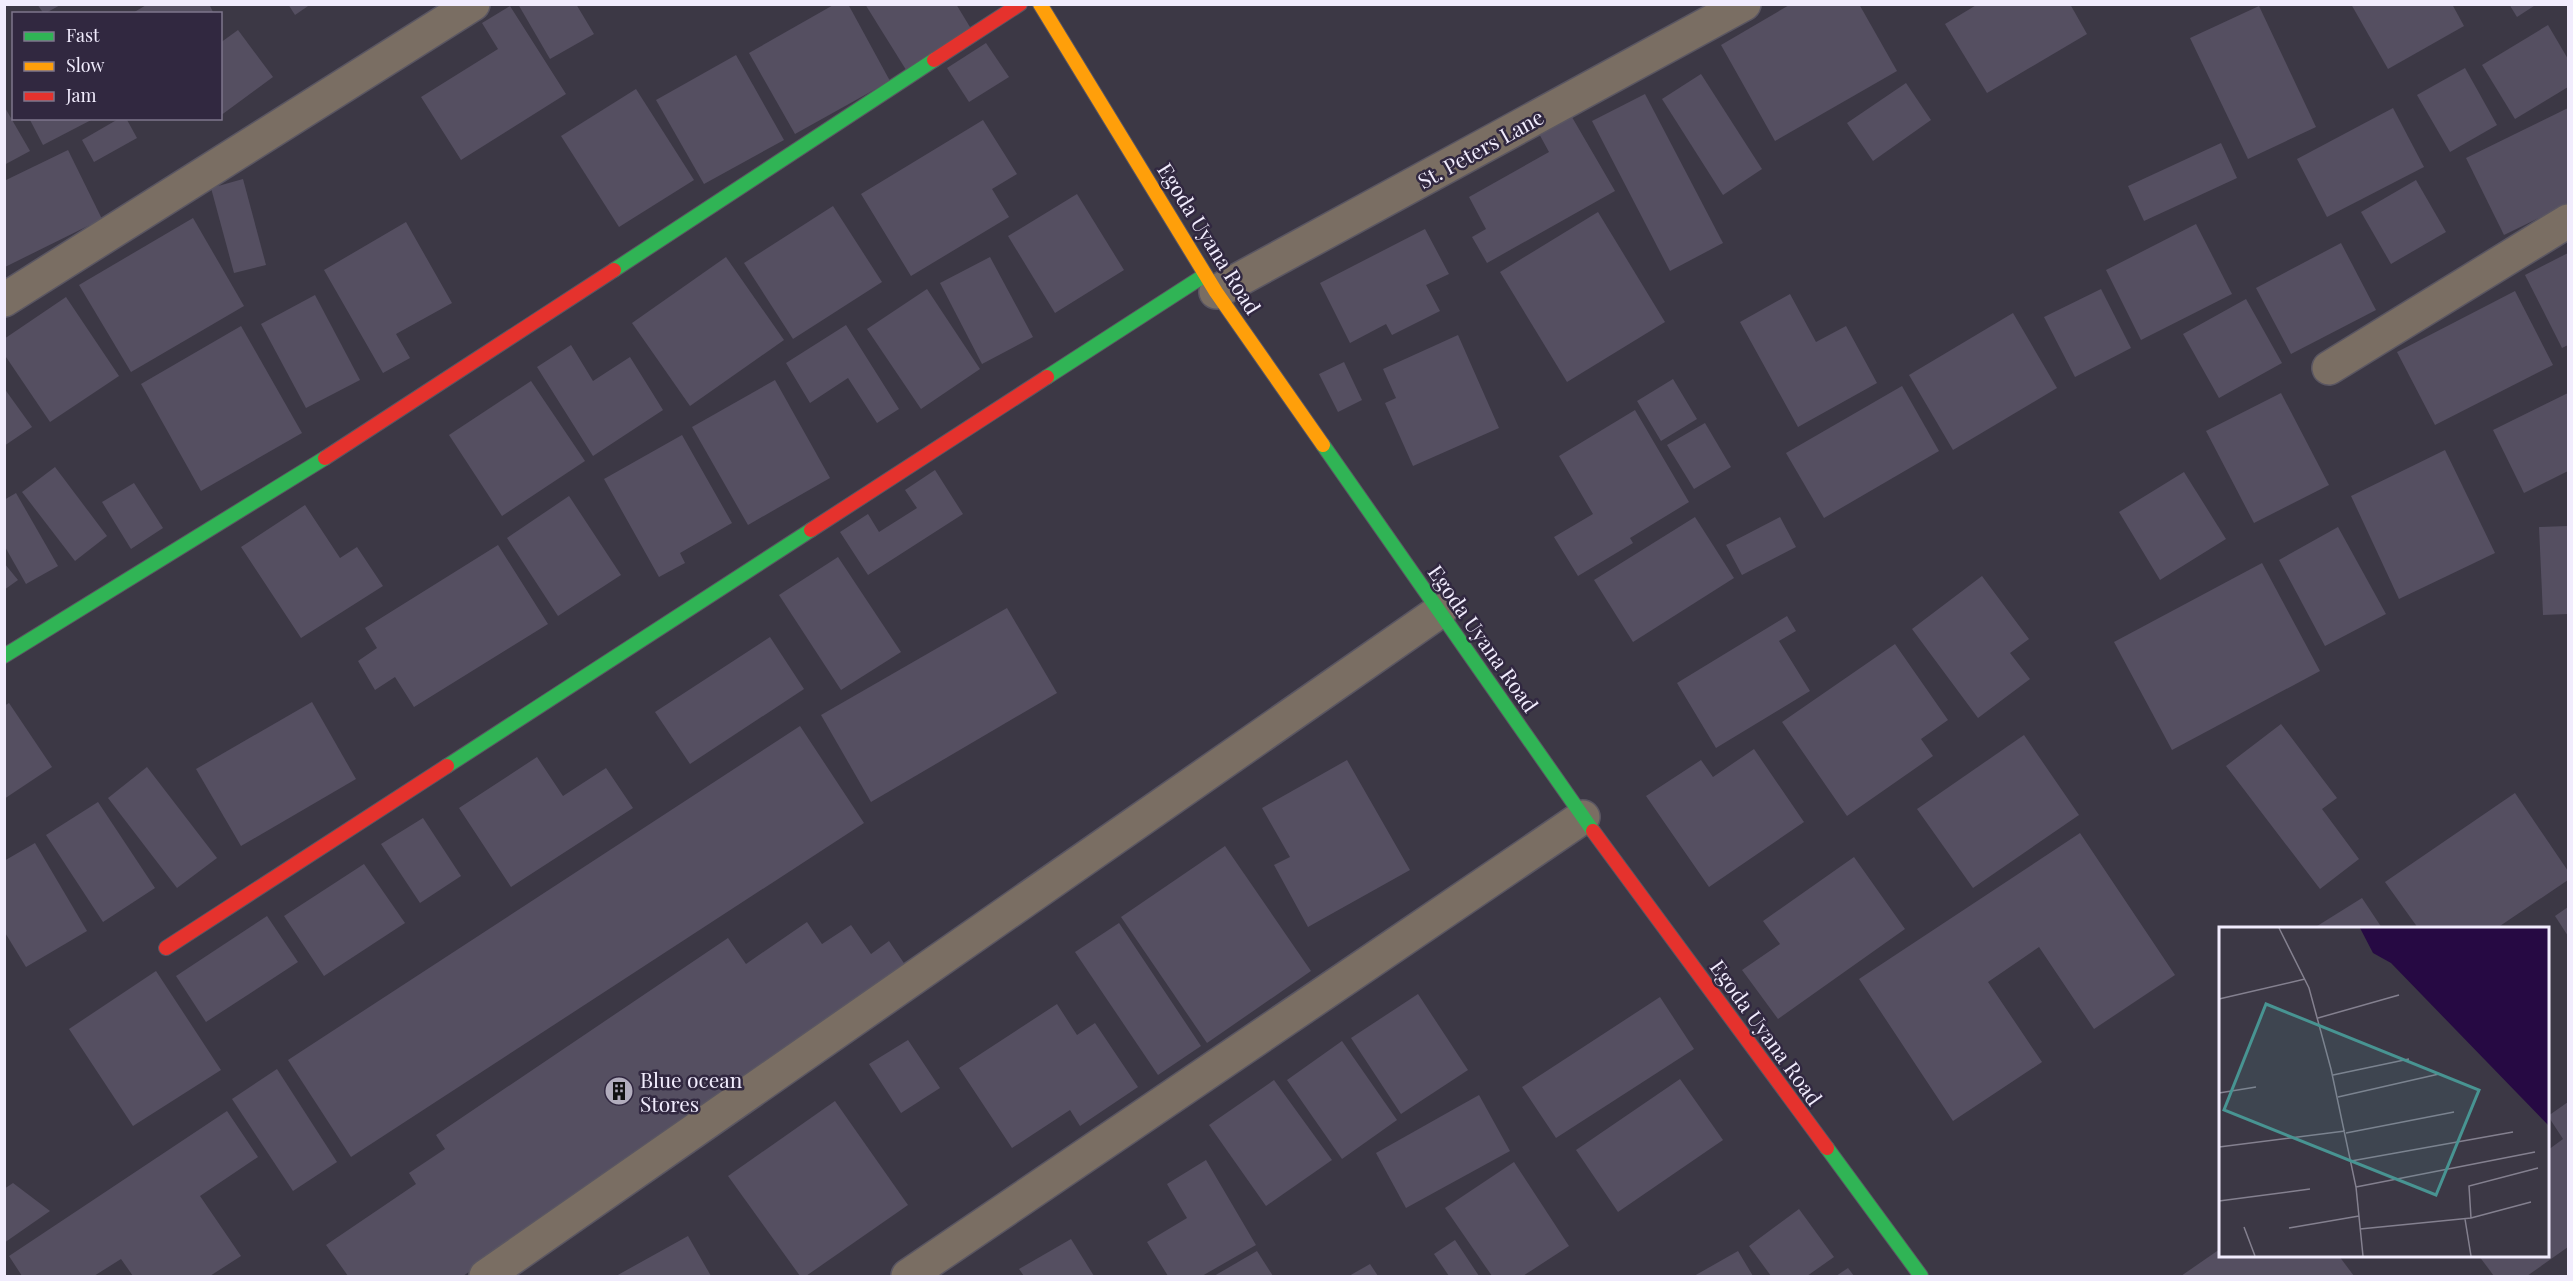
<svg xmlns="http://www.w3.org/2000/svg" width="2573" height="1281" font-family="'Playfair Display',serif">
	<rect width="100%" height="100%" fill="#3c3845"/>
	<g fill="#554f61">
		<path d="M37,4H62L44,14Z"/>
		<path d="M148,4H209L214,14H131Z"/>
		<path d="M288,4H311L295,15Z"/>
		<path d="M518,4H576L594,34L550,59Z"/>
		<path d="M835,4H848L890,81L795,134L749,53Z"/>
		<path d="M865,4H956L973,32L908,73Z"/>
		<path d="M1791,4H1859L1897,71L1775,141L1721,45Z"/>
		<path d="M1978,4H2070L2087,34L1987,93L1945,24Z"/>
		<path d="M2351,4H2452L2464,26L2388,69Z"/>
		<path d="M2509,4H2537L2517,17Z"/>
		<path d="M510,6L566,94L461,160L421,97L498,49L482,23Z"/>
		<path d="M2259,6L2316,127L2248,159L2190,38Z"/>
		<path d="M2548,25L2568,59V87L2515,119L2482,65Z"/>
		<path d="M238,30L273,77L220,116V43Z"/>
		<path d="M986,43L1009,77L969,102L947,68Z"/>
		<path d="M736,55L784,140L704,184L656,100Z"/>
		<path d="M2465,68L2497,125L2450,152L2417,95Z"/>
		<path d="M1701,74L1762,169L1723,195L1662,99Z"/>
		<path d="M1906,83L1931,120L1873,161L1847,123Z"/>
		<path d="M636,89L694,180L619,227L561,136Z"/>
		<path d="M1645,94L1723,243L1670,271L1592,121Z"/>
		<path d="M4,106L30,151L4,165Z"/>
		<path d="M2393,108L2424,167L2327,217L2297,159Z"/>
		<path d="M2568,108V204L2504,235L2466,158Z"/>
		<path d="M1569,112L1615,191L1487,263L1472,237L1486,229L1469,197L1549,152L1537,130Z"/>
		<path d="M29,118H95L43,145Z"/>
		<path d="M120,118H126L137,138L94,162L82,140Z"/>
		<path d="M983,120L1017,174L992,189L1009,217L911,276L861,194Z"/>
		<path d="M2221,143L2237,178L2144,221L2128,186Z"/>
		<path d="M68,150L102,219L5,267L4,181Z"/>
		<path d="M243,179L266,265L234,273L211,188Z"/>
		<path d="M2416,180L2446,232L2391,264L2361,212Z"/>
		<path d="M1077,194L1124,270L1055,313L1008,236Z"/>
		<path d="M833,206L882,282L793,339L744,263Z"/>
		<path d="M1598,212L1665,322L1567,382L1500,272Z"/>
		<path d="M193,218L244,306L131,372L79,285Z"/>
		<path d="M406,222L452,303L396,334L410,358L383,373L324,270Z"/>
		<path d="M2196,224L2232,294L2141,340L2106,270Z"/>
		<path d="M1425,229L1449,274L1426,285L1440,311L1392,335L1386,324L1350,343L1320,283Z"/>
		<path d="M2341,243L2376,310L2291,354L2256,288Z"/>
		<path d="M2568,253V345L2562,348L2525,275Z"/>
		<path d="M726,257L784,340L690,406L632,323Z"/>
		<path d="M990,257L1033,337L982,364L940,283Z"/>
		<path d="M927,289L980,369L921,409L867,329Z"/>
		<path d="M2101,289L2131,348L2075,377L2044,317Z"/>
		<path d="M2515,291L2553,365L2435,425L2397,352Z"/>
		<path d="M1790,294L1816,342L1846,326L1877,383L1798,427L1740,322Z"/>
		<path d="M315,295L360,380L306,408L261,324Z"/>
		<path d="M66,297L119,376L50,422L4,354V339Z"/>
		<path d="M2246,299L2282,363L2219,398L2183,334Z"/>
		<path d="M2013,313L2057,388L1953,450L1909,375Z"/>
		<path d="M846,325L899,409L877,423L848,378L810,403L786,363Z"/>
		<path d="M241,326L302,433L201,491L141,384Z"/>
		<path d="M1458,335L1499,428L1413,466L1385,403L1396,398L1383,369Z"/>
		<path d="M571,345L593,381L630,357L663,410L593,456L537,367Z"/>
		<path d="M1344,362L1362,400L1338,412L1319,374Z"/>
		<path d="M1673,379L1697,419L1661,441L1637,401Z"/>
		<path d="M775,380L830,478L748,525L692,427Z"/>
		<path d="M531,381L585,461L502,516L449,435Z"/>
		<path d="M1902,386L1939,451L1824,518L1786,453Z"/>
		<path d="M4,388L32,427L4,446Z"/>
		<path d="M2281,393L2329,485L2254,523L2206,431Z"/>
		<path d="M2568,393V471L2524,493L2493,430Z"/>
		<path d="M1635,410L1689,502L1630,538L1633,543L1578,576L1554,537L1593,514L1559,456Z"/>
		<path d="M1705,423L1731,467L1694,489L1667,445Z"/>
		<path d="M682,435L732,523L680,553L685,563L659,577L604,479Z"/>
		<path d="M2445,450L2495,553L2399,599L2351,496Z"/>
		<path d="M55,467L107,536L75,561L22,492Z"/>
		<path d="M935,470L963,514L868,575L840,532L868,514L879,532L917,508L905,490Z"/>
		<path d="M2184,472L2226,539L2160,580L2119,512Z"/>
		<path d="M134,483L163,528L131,549L102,502Z"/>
		<path d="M16,493L58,566L26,584L4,545V500Z"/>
		<path d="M569,496L621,575L558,616L507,538Z"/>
		<path d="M305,505L340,558L357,547L383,586L301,638L241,547Z"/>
		<path d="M1695,517L1734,578L1633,642L1594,580Z"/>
		<path d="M1780,517L1796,547L1742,575L1726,545Z"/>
		<path d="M2568,526V614L2543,615L2539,527Z"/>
		<path d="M2338,527L2386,614L2325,646L2279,560Z"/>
		<path d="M498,545L548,624L414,707L395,677L375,690L358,661L377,648L365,628Z"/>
		<path d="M838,557L901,652L841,690L779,595Z"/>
		<path d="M4,563L18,580L4,590Z"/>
		<path d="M2262,563L2320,671L2172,750L2114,642Z"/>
		<path d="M1982,576L2029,639L2010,653L2030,679L1978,718L1912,629Z"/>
		<path d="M1007,608L1057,693L871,802L821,715Z"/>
		<path d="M1787,616L1796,631L1779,641L1810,691L1716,748L1677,683Z"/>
		<path d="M770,637L804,689L690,764L655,712Z"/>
		<path d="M1895,644L1948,720L1921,739L1933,756L1847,816L1782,722Z"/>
		<path d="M312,702L356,779L241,846L196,769Z"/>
		<path d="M9,703L52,767L4,799V706Z"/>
		<path d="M2281,724L2337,798L2322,809L2359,859L2320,889L2226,766Z"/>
		<path d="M800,726L864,823L351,1157L288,1060Z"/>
		<path d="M2024,735L2079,815L1973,888L1917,809Z"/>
		<path d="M1754,749L1804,822L1709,887L1646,796L1701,760L1713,777Z"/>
		<path d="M537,757L563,796L606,768L633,808L511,887L459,808Z"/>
		<path d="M1347,760L1410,870L1308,927L1274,865L1290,857L1262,808Z"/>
		<path d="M147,767L217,858L177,888L108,798Z"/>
		<path d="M2515,793L2568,871V880L2497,928H2418L2385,882Z"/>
		<path d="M98,802L155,888L103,922L46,835Z"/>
		<path d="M423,818L461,876L420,903L381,844Z"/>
		<path d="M2080,833L2175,975L2094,1029L2039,947L1988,982L2042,1062L1953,1121L1859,979Z"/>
		<path d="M35,843L87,931L26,967L4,931V861Z"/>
		<path d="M1225,846L1311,971L1207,1043L1121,917Z"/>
		<path d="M1854,857L1905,929L1778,1019L1742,970L1780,944L1763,921Z"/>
		<path d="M364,864L405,923L324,976L284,916Z"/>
		<path d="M2362,898L2382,928H2314Z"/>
		<path d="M2568,907V936L2555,916Z"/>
		<path d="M267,916L298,962L206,1022L176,976Z"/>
		<path d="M807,922L822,944L851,925L871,954L889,941L912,975L463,1276H348L326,1245L416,1184L409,1173L445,1149L436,1135L728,938L746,964Z"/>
		<path d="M1119,923L1201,1046L1158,1075L1075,952Z"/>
		<path d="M156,971L221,1070L133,1126L69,1029Z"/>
		<path d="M1418,994L1468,1070L1401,1114L1351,1038Z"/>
		<path d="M1660,997L1694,1049L1556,1138L1522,1087Z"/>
		<path d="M1057,1004L1077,1035L1095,1023L1138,1087L1080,1126L1070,1110L1012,1148L959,1068Z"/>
		<path d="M908,1040L940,1088L901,1113L869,1064Z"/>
		<path d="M1342,1041L1397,1120L1342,1159L1287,1080Z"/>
		<path d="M277,1069L337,1162L293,1191L232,1099Z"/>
		<path d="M1680,1079L1723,1140L1618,1212L1576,1150Z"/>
		<path d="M1274,1080L1332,1160L1266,1206L1209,1125Z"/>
		<path d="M1479,1095L1510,1151L1406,1208L1376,1153Z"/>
		<path d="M835,1101L908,1205L806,1276H800L728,1176Z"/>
		<path d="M2568,1102V1247L2527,1276H2494L2479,1256H2548V1150L2563,1139L2548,1116Z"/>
		<path d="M227,1111L258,1157L200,1196L241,1256L210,1276H133L121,1259L94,1276H22L9,1256Z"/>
		<path d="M1206,1160L1256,1245L1202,1276H1168L1147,1242L1187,1218L1167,1184Z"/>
		<path d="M1514,1162L1569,1246L1523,1276H1492L1445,1208Z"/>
		<path d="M13,1183L50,1211L4,1243V1189Z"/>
		<path d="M1799,1209L1834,1257L1807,1276H1771L1749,1246Z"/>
		<path d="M688,1236L711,1276H616Z"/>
		<path d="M1071,1239L1094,1276H1024L1019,1269Z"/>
		<path d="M1455,1240L1479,1276H1449L1434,1254Z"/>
		<path d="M2220,1249V1256H2339L2354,1276H2181Z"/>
		<path d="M1257,1251L1273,1276H1214Z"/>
		<path d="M1738,1251L1753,1276H1694Z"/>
		<path d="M1370,1264L1378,1276H1349Z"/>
		<path d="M1848,1268L1854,1276H1836Z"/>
	</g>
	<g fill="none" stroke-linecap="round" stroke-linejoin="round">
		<g stroke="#5a5662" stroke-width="36">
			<g id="street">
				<path d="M1216,292L1744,4"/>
				<path d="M4,300L473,4"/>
				<path d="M2329,368L2568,221"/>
				<path d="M486,1276L1440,611"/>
				<path d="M908,1276L1583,817"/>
			</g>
		</g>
		<g stroke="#5a5662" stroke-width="16">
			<g id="fast">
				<path d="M614,270L934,60"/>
				<path d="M1047,377L1205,275"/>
				<path d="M1323,445L1593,831"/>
				<path d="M4,656L325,458"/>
				<path d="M447,766L811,530"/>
				<path d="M1827,1148L1921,1276"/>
			</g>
		</g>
		<g stroke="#5a5662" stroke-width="16">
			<path id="slow" d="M1040,4L1216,292L1323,445"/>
		</g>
		<g stroke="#5a5662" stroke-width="16">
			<g id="jam">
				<path d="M934,60L1020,4"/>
				<path d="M325,458L614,270"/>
				<path d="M811,530L1047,377"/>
				<path d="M1593,831L1827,1148"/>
				<path d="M166,948L447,766"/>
			</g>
		</g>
		<use href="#street" stroke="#7a6e63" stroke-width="33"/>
		<use href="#fast" stroke="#30b455" stroke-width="14"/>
		<use href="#slow" stroke="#ff9f0a" stroke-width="14"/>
		<use href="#jam" stroke="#e5322d" stroke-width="14"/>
	</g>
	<defs>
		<g id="building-disc" transform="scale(1.5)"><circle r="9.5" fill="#b2adbd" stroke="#312840"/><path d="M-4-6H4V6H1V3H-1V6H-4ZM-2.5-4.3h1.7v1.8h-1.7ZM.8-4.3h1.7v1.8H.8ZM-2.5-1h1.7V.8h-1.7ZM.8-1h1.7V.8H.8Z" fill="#111"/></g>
	</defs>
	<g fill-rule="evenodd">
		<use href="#building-disc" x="619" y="1091"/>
	</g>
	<g text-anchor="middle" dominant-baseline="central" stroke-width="5" stroke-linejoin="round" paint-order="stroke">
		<g font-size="21" fill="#f1ecfd" stroke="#312840">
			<text transform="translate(1480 148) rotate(-29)">St. Peters Lane</text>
			<text transform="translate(1210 238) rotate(58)">Egoda Uyana Road</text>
			<text transform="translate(1484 638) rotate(55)">Egoda Uyana Road</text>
			<text transform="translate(1767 1032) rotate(54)">Egoda Uyana Road</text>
		</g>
		<g font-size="21" fill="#f1ecfd" stroke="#312840" text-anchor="start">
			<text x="640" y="1079">Blue ocean<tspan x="640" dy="24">Stores</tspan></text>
		</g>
	</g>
	<g transform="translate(2219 927)">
		<rect width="330" height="330" fill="#3c3845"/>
		<path d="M141,1H330V199L172,36L154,26Z" fill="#260943"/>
		<path fill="none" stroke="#84808f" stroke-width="1.5" d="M60,1L90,61L112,142L137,260L144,329M0,72L86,52M99,91L180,68M114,148L190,132M0,166L37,160M119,170L220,147M127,206L235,185M0,220L126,204M132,234L294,205M137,260L316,225M0,274L91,262M252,291L250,259L319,241M246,292L252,329M25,300L36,329M70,301L140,289M141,302L252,291L312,275"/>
		<path fill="#489492" fill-opacity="0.15" stroke="#489492" stroke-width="3" d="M47,77L260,163L217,268L5,183Z"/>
		<rect width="330" height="330" fill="none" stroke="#f1ecfd" stroke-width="3"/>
	</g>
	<rect width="2573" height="1281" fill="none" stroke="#f1ecfd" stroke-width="12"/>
	<rect x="12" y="12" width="210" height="108" fill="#312840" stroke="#7e768c" stroke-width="1.5"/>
	<rect x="24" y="32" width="30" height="9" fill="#30b455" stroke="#7e768c" stroke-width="1.5"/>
	<text x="66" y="42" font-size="18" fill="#f1ecfd">Fast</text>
	<rect x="24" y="62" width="30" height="9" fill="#ff9f0a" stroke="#7e768c" stroke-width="1.5"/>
	<text x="66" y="72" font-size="18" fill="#f1ecfd">Slow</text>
	<rect x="24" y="92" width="30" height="9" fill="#e5322d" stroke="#7e768c" stroke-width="1.5"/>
	<text x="66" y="102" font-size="18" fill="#f1ecfd">Jam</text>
</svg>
